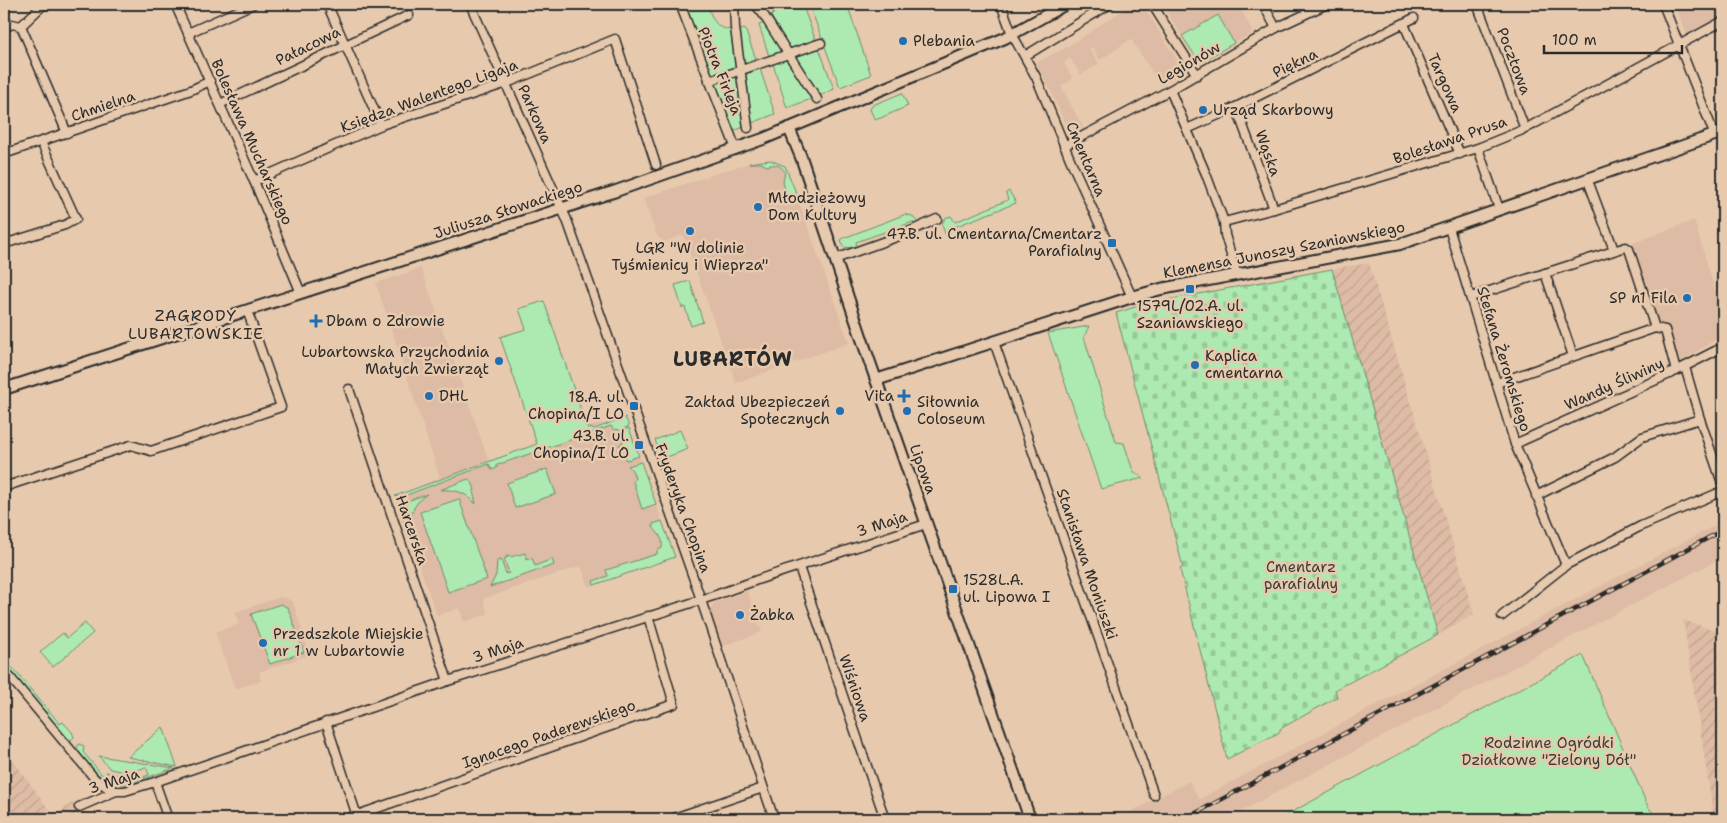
<svg xmlns="http://www.w3.org/2000/svg" width="1727" height="823" font-family="'Shantell Sans',sans-serif">
	<defs>
		<pattern id="industrial-furrows" width="10" height="10" patternUnits="userSpaceOnUse" patternTransform="scale(1.25)"><rect width="10" height="10" fill="#debba4"/><path d="M-1 1l2-2M0 10L10 0M9 11l2-2" fill="none" stroke="#bfa18d"/></pattern>
		<pattern id="cemetery-stones" width="16" height="16" patternUnits="userSpaceOnUse" patternTransform="scale(1.25)"><rect width="16" height="16" fill="#adeab1"/><path d="M2 7V4a2 2 0 0 1 4 0v3zM10 15v-3a2 2 0 0 1 4 0v3z" fill="#95c998"/></pattern>
	</defs>
	<rect width="100%" height="100%" fill="#e7caae"/>
	<filter id="ink" filterUnits="userSpaceOnUse"><feTurbulence type="fractalNoise" baseFrequency=".02" numOctaves="2"/><feDisplacementMap in="SourceGraphic" scale="10" xChannelSelector="R" yChannelSelector="G"/><feConvolveMatrix kernelMatrix="1 2 1 2 8 2 1 2 1" color-interpolation-filters="sRGB"/></filter>
	<g filter="url(#ink)">
		<g fill="#debba4">
			<path d="M1132,4H1142L1184,71L1161,86L1131,39L1100,60L1092,47L1089,49L1099,64L1081,75L1070,58L1064,63L1073,79L1061,86L1084,129L1074,134L1071,133L1064,121L1051,91L1035,63L1069,46Z"/>
			<path d="M1162,4H1235L1243,13L1252,31L1250,35L1234,43L1218,15L1182,36Z"/>
			<path d="M1674,4H1723V19L1687,35Z"/>
			<path d="M770,160L785,166L788,170L849,343L736,383L683,235L664,242L657,236L643,198L751,162Z"/>
			<path d="M1694,220L1723,317V335L1680,362L1667,324L1657,323L1631,244Z"/>
			<path d="M421,268L489,461L601,423L603,425L625,417L675,557L589,587L581,566L483,599L488,614L464,622L459,608L437,616L395,496L440,478L376,283Z"/>
			<path d="M1723,521V557L1226,819H1117L1189,781L1199,799L1203,797Z"/>
			<path d="M747,591L762,632L723,646L710,611L714,603Z"/>
			<path d="M280,597L286,598L293,602L310,655L259,672L261,681L235,689L215,632L239,624L235,612Z"/>
		</g>
		<g fill="url(#industrial-furrows)">
			<path d="M1369,263L1474,614L1438,635L1332,269Z"/>
			<path d="M1683,620L1723,633V819H1689L1687,817L1713,812Z"/>
			<path d="M4,748L54,816L72,803L82,809L89,819H8L4,814Z"/>
		</g>
		<g fill="#adeab1" stroke="#6c8a6e">
			<path d="M685,4H707C712,18 715,29 732,30L736,68L713,76Z"/>
			<path d="M779,4H802L816,41L790,49L771,16L779,8Z"/>
			<path d="M809,4H847L871,75L840,87Z"/>
			<path d="M1218,15L1234,43L1200,63L1182,36Z"/>
			<path d="M764,23L782,52L769,56L759,25Z"/>
			<path d="M745,29L756,59L744,63L740,30Z"/>
			<path d="M819,48L834,89L819,96L794,56Z"/>
			<path d="M787,59L811,99L787,108L773,64Z"/>
			<path d="M760,69L775,114L752,123L746,74Z"/>
			<path d="M737,76L744,127L734,131L715,83Z"/>
			<path d="M902,93L908,106L878,119L874,118L870,109L873,105Z"/>
			<path d="M770,160L785,166L799,200L789,203L783,182L785,172C781,165 775,163 767,166L761,163H749Z"/>
			<path d="M1009,191L1016,203L954,227L956,232L951,237L945,234L942,224L945,218L951,216L955,222L1008,200L1006,193Z"/>
			<path d="M906,214L907,216L911,215L920,225L915,228L913,222L856,242L857,247L854,248L843,247L841,239Z"/>
			<path d="M690,281L703,322L691,326L685,307L682,308L675,285Z"/>
			<path d="M544,301L587,428L595,429L625,417L629,426L619,431L618,429L614,430L611,426L497,465V468L492,470L489,464L409,494L403,498L395,496L537,444L500,337L526,329L519,309Z"/>
			<path d="M1089,326L1084,337L1116,442L1124,443L1133,471L1143,478L1101,489L1048,333Z"/>
			<path d="M629,428L639,456L627,460L625,459L627,455L624,447L619,445L623,443L620,432Z"/>
			<path d="M680,430L688,449L662,459L655,440Z"/>
			<path d="M641,462L656,504L642,509L633,481L635,478L632,470L628,466Z"/>
			<path d="M547,469L556,494L515,508L507,483Z"/>
			<path d="M468,479L472,482L475,490L473,491L476,504C466,492 455,489 440,490Z"/>
			<path d="M427,494C413,503 408,518 409,535L400,511L410,500Z"/>
			<path d="M459,499L487,579L448,592L420,512Z"/>
			<path d="M662,521L675,557L594,585L593,581L608,576L606,570L657,554V551L662,548C664,538 658,534 653,527V524Z"/>
			<path d="M525,553L527,560L532,558L535,566L552,559L554,565L490,587L496,575L497,561L501,560L506,574L509,573L504,559L507,558L506,556L510,557Z"/>
			<path d="M281,604L288,608L304,652L270,664L251,614Z"/>
			<path d="M85,623L93,633L53,667L40,652L63,633L67,638Z"/>
			<path d="M1583,655L1648,807L1658,819H1279Z"/>
			<path d="M4,658L60,724L63,722L72,732L74,737L71,740L67,738L4,663Z"/>
			<path d="M163,727L177,767L128,757Z"/>
			<path d="M79,744L84,746L83,752L104,777L108,774L106,772L127,777L130,783C107,792 92,767 79,752L77,748Z"/>
			<path d="M99,756L174,768L132,783V781L149,775L146,767L129,773L110,769Z"/>
		</g>
		<path fill="url(#cemetery-stones)" stroke="#6c8a6e" d="M1332,269L1438,635L1335,690L1337,697L1280,729V732L1227,759L1180,569L1183,567L1116,313L1145,304Z"/>
		<g fill="none" stroke-linecap="round" stroke-linejoin="round">
			<g stroke="#2b2b2b" stroke-width="11">
				<g id="street">
					<path d="M175,4L254,181L301,293"/>
					<path d="M327,4L381,125"/>
					<path d="M470,4L567,220L699,594L774,819"/>
					<path d="M680,4L736,149"/>
					<path d="M734,4L735,28L748,128"/>
					<path d="M755,4L763,14L817,99"/>
					<path d="M1001,4L1012,34L1036,77L1070,159L1132,297"/>
					<path d="M1152,4L1197,75"/>
					<path d="M1263,4L1276,28"/>
					<path d="M1477,4L1525,129"/>
					<path d="M1663,4L1715,136"/>
					<path d="M1404,24L1460,154"/>
					<path d="M21,26L67,133"/>
					<path d="M21,26L44,4"/>
					<path d="M4,28L12,24L21,26"/>
					<path d="M188,33L253,4"/>
					<path d="M1025,56L1110,4"/>
					<path d="M709,81L821,43"/>
					<path d="M1170,90L1206,174L1224,222L1225,235L1237,275"/>
					<path d="M220,104L409,15"/>
					<path d="M1236,107L1274,209"/>
					<path d="M1187,129L1236,107L1414,18"/>
					<path d="M1064,146L1170,90L1276,28L1327,4"/>
					<path d="M1478,148L1499,209"/>
					<path d="M4,154L191,90L210,81"/>
					<path d="M1587,178L1614,250"/>
					<path d="M254,181L381,125L507,83L615,39L656,165"/>
					<path d="M1224,222L1274,209L1478,148L1525,129L1723,21"/>
					<path d="M1449,228L1515,444L1566,565"/>
					<path d="M4,244L65,225L76,219L41,142"/>
					<path d="M835,259L902,235L937,219"/>
					<path d="M1545,273L1573,356"/>
					<path d="M1471,297L1626,247L1629,249L1655,328"/>
					<path d="M994,342L1154,795"/>
					<path d="M1685,367L1700,419L1723,486"/>
					<path d="M1497,383L1655,328L1665,330L1676,371"/>
					<path d="M349,389L448,681"/>
					<path d="M1515,444L1676,371L1723,347"/>
					<path d="M4,487L131,445L151,451L281,407L247,310"/>
					<path d="M1536,496L1615,457L1642,437L1700,419"/>
					<path d="M799,567L885,819"/>
					<path d="M1502,616L1566,565L1641,526L1723,491"/>
					<path d="M4,670L95,779L108,788L116,791"/>
					<path d="M326,722L357,816"/>
					<path d="M155,782L168,819"/>
					<path d="M79,807L116,791H125L155,782L448,681L713,596L757,580L926,524"/>
					<path d="M346,819L674,704L648,616"/>
					<path d="M671,819L763,788"/>
				</g>
			</g>
			<g stroke="#2b2b2b" stroke-width="14">
				<g id="secondary">
					<path d="M789,128L801,157L867,354L1030,819"/>
					<path d="M876,380L1132,297L1161,289L1400,244L1723,132"/>
					<path d="M4,389L616,191L763,139L1005,38L1066,4"/>
				</g>
			</g>
			<use href="#street" stroke="#e7caae" stroke-width="8"/>
			<use href="#secondary" stroke="#e7caae" stroke-width="10"/>
			<g stroke="#2b2b2b" stroke-width="4.5">
				<path id="rail" d="M1185,819L1723,530"/>
			</g>
			<use href="#rail" stroke="#e7caae" stroke-width="2.5" stroke-dasharray="8" stroke-linecap="butt"/>
		</g>
	</g>
	<g fill="#1f6fb2" stroke="#e7caae" stroke-width="2">
		<circle cx="903" cy="41" r="5"/>
		<circle cx="1203" cy="110" r="5"/>
		<circle cx="758" cy="207" r="5"/>
		<circle cx="690" cy="231" r="5"/>
		<rect x="1107" y="238" width="10" height="10" rx="2.5"/>
		<rect x="1185" y="284" width="10" height="10" rx="2.5"/>
		<circle cx="1687" cy="298" r="5"/>
		<path d="M313.5 313.5h5v5h5v5h-5v5h-5v-5h-5v-5h5z"/>
		<circle cx="499" cy="361" r="5"/>
		<circle cx="1195" cy="365" r="5"/>
		<circle cx="429" cy="396" r="5"/>
		<path d="M901.5 388.5h5v5h5v5h-5v5h-5v-5h-5v-5h5z"/>
		<rect x="629" y="401" width="10" height="10" rx="2.5"/>
		<circle cx="840" cy="411" r="5"/>
		<circle cx="907" cy="411" r="5"/>
		<rect x="634" y="440" width="10" height="10" rx="2.5"/>
		<rect x="948" y="584" width="10" height="10" rx="2.5"/>
		<circle cx="740" cy="615" r="5"/>
		<circle cx="263" cy="643" r="5"/>
	</g>
	<g text-anchor="middle" dominant-baseline="central" stroke-width="5" stroke-linejoin="round" paint-order="stroke">
		<g font-size="15" fill="#2b2b2b" stroke="#e7caae" text-anchor="start">
			<text x="913" y="41">Plebania</text>
			<text x="1213" y="110">Urząd Skarbowy</text>
			<text x="768" y="198">Młodzieżowy<tspan x="768" dy="17">Dom Kultury</tspan></text>
			<text x="1102" y="234" text-anchor="end">47.B. ul. Cmentarna/Cmentarz<tspan x="1102" dy="17">Parafialny</tspan></text>
			<text x="690" y="248" text-anchor="middle">LGR "W dolinie<tspan x="690" dy="17">Tyśmienicy i Wieprza"</tspan></text>
			<text x="1677" y="298" text-anchor="end">SP n1 Fila</text>
			<text x="1190" y="306" text-anchor="middle">1579L/02.A. ul.<tspan x="1190" dy="17">Szaniawskiego</tspan></text>
			<text x="326" y="321">Dbam o Zdrowie</text>
			<text x="489" y="352" text-anchor="end">Lubartowska Przychodnia<tspan x="489" dy="17">Małych Zwierząt</tspan></text>
			<text x="1205" y="356">Kaplica<tspan x="1205" dy="17">cmentarna</tspan></text>
			<text x="439" y="396">DHL</text>
			<text x="894" y="396" text-anchor="end">Vita</text>
			<text x="624" y="397" text-anchor="end">18.A. ul.<tspan x="624" dy="17">Chopina/I LO</tspan></text>
			<text x="830" y="402" text-anchor="end">Zakład Ubezpieczeń<tspan x="830" dy="17">Społecznych</tspan></text>
			<text x="917" y="402">Siłownia<tspan x="917" dy="17">Coloseum</tspan></text>
			<text x="629" y="436" text-anchor="end">43.B. ul.<tspan x="629" dy="17">Chopina/I LO</tspan></text>
			<text x="963" y="580">1528L.A.<tspan x="963" dy="17">ul. Lipowa I</tspan></text>
			<text x="750" y="615">Żabka</text>
			<text x="273" y="634">Przedszkole Miejskie<tspan x="273" dy="17">nr 1 w Lubartowie</tspan></text>
		</g>
		<g font-size="15" fill="#2b2b2b" stroke="#e7caae">
			<text transform="translate(308 46) rotate(-26)">Pałacowa</text>
			<text transform="translate(1514 61) rotate(69)">Pocztowa</text>
			<text transform="translate(1189 63) rotate(-30)">Legionów</text>
			<text transform="translate(1295 63) rotate(-26)">Piękna</text>
			<text transform="translate(720 71) rotate(68)">Piotra Firleja</text>
			<text transform="translate(1445 83) rotate(66)">Targowa</text>
			<text transform="translate(429 96) rotate(-20)">Księdza Walentego Ligaja</text>
			<text transform="translate(103 106) rotate(-19)">Chmielna</text>
			<text transform="translate(535 114) rotate(66)">Parkowa</text>
			<text transform="translate(1450 140) rotate(-19)">Bolesława Prusa</text>
			<text transform="translate(252 142) rotate(66)">Bolesława Mucharskiego</text>
			<text transform="translate(1268 153) rotate(70)">Wąska</text>
			<text transform="translate(1086 159) rotate(67)">Cmentarna</text>
			<text transform="translate(508 210) rotate(-18)">Juliusza Słowackiego</text>
			<text transform="translate(1284 250) rotate(-11)">Klemensa Junoszy Szaniawskiego</text>
			<text transform="translate(1504 359) rotate(73)">Stefana Żeromskiego</text>
			<text transform="translate(1614 384) rotate(-24)">Wandy Śliwiny</text>
			<text transform="translate(923 469) rotate(70)">Lipowa</text>
			<text transform="translate(683 508) rotate(70)">Fryderyka Chopina</text>
			<text transform="translate(882 524) rotate(-18)">3 Maja</text>
			<text transform="translate(412 530) rotate(71)">Harcerska</text>
			<text transform="translate(1087 564) rotate(71)">Stanisława Moniuszki</text>
			<text transform="translate(498 650) rotate(-18)">3 Maja</text>
			<text transform="translate(855 688) rotate(71)">Wiśniowa</text>
			<text transform="translate(549 734) rotate(-19)">Ignacego Paderewskiego</text>
			<text transform="translate(114 781) rotate(-18)">3 Maja</text>
		</g>
		<g font-size="15" fill="#383e38" stroke="#e7caae">
			<text x="1301" y="567">Cmentarz<tspan x="1301" dy="17">parafialny</tspan></text>
			<text x="1549" y="743">Rodzinne Ogródki<tspan x="1549" dy="17">Działkowe "Zielony Dół"</tspan></text>
		</g>
		<g font-size="16" letter-spacing="1" fill="#2b2b2b" stroke="#e7caae">
			<text x="196" y="315">ZAGRODY<tspan x="196" dy="18">LUBARTOWSKIE</tspan></text>
		</g>
		<g font-size="20" font-weight="bold" letter-spacing="1" fill="#2b2b2b" stroke="#e7caae">
			<text x="733" y="359">LUBARTÓW</text>
		</g>
	</g>
	<rect width="1727" height="823" fill="none" stroke="#e7caae" stroke-width="20"/>
	<rect x="10" y="10" width="1707" height="803" fill="none" stroke="#2b2b2b" stroke-width="2" filter="url(#ink)"/>
	<path d="M1544 45v8h138v-8" fill="none" stroke="#2b2b2b" stroke-width="2.5"/>
	<text x="1552" y="45" font-size="15" fill="#2b2b2b" stroke="#e7caae" stroke-width="4" paint-order="stroke">100 m</text>
</svg>
